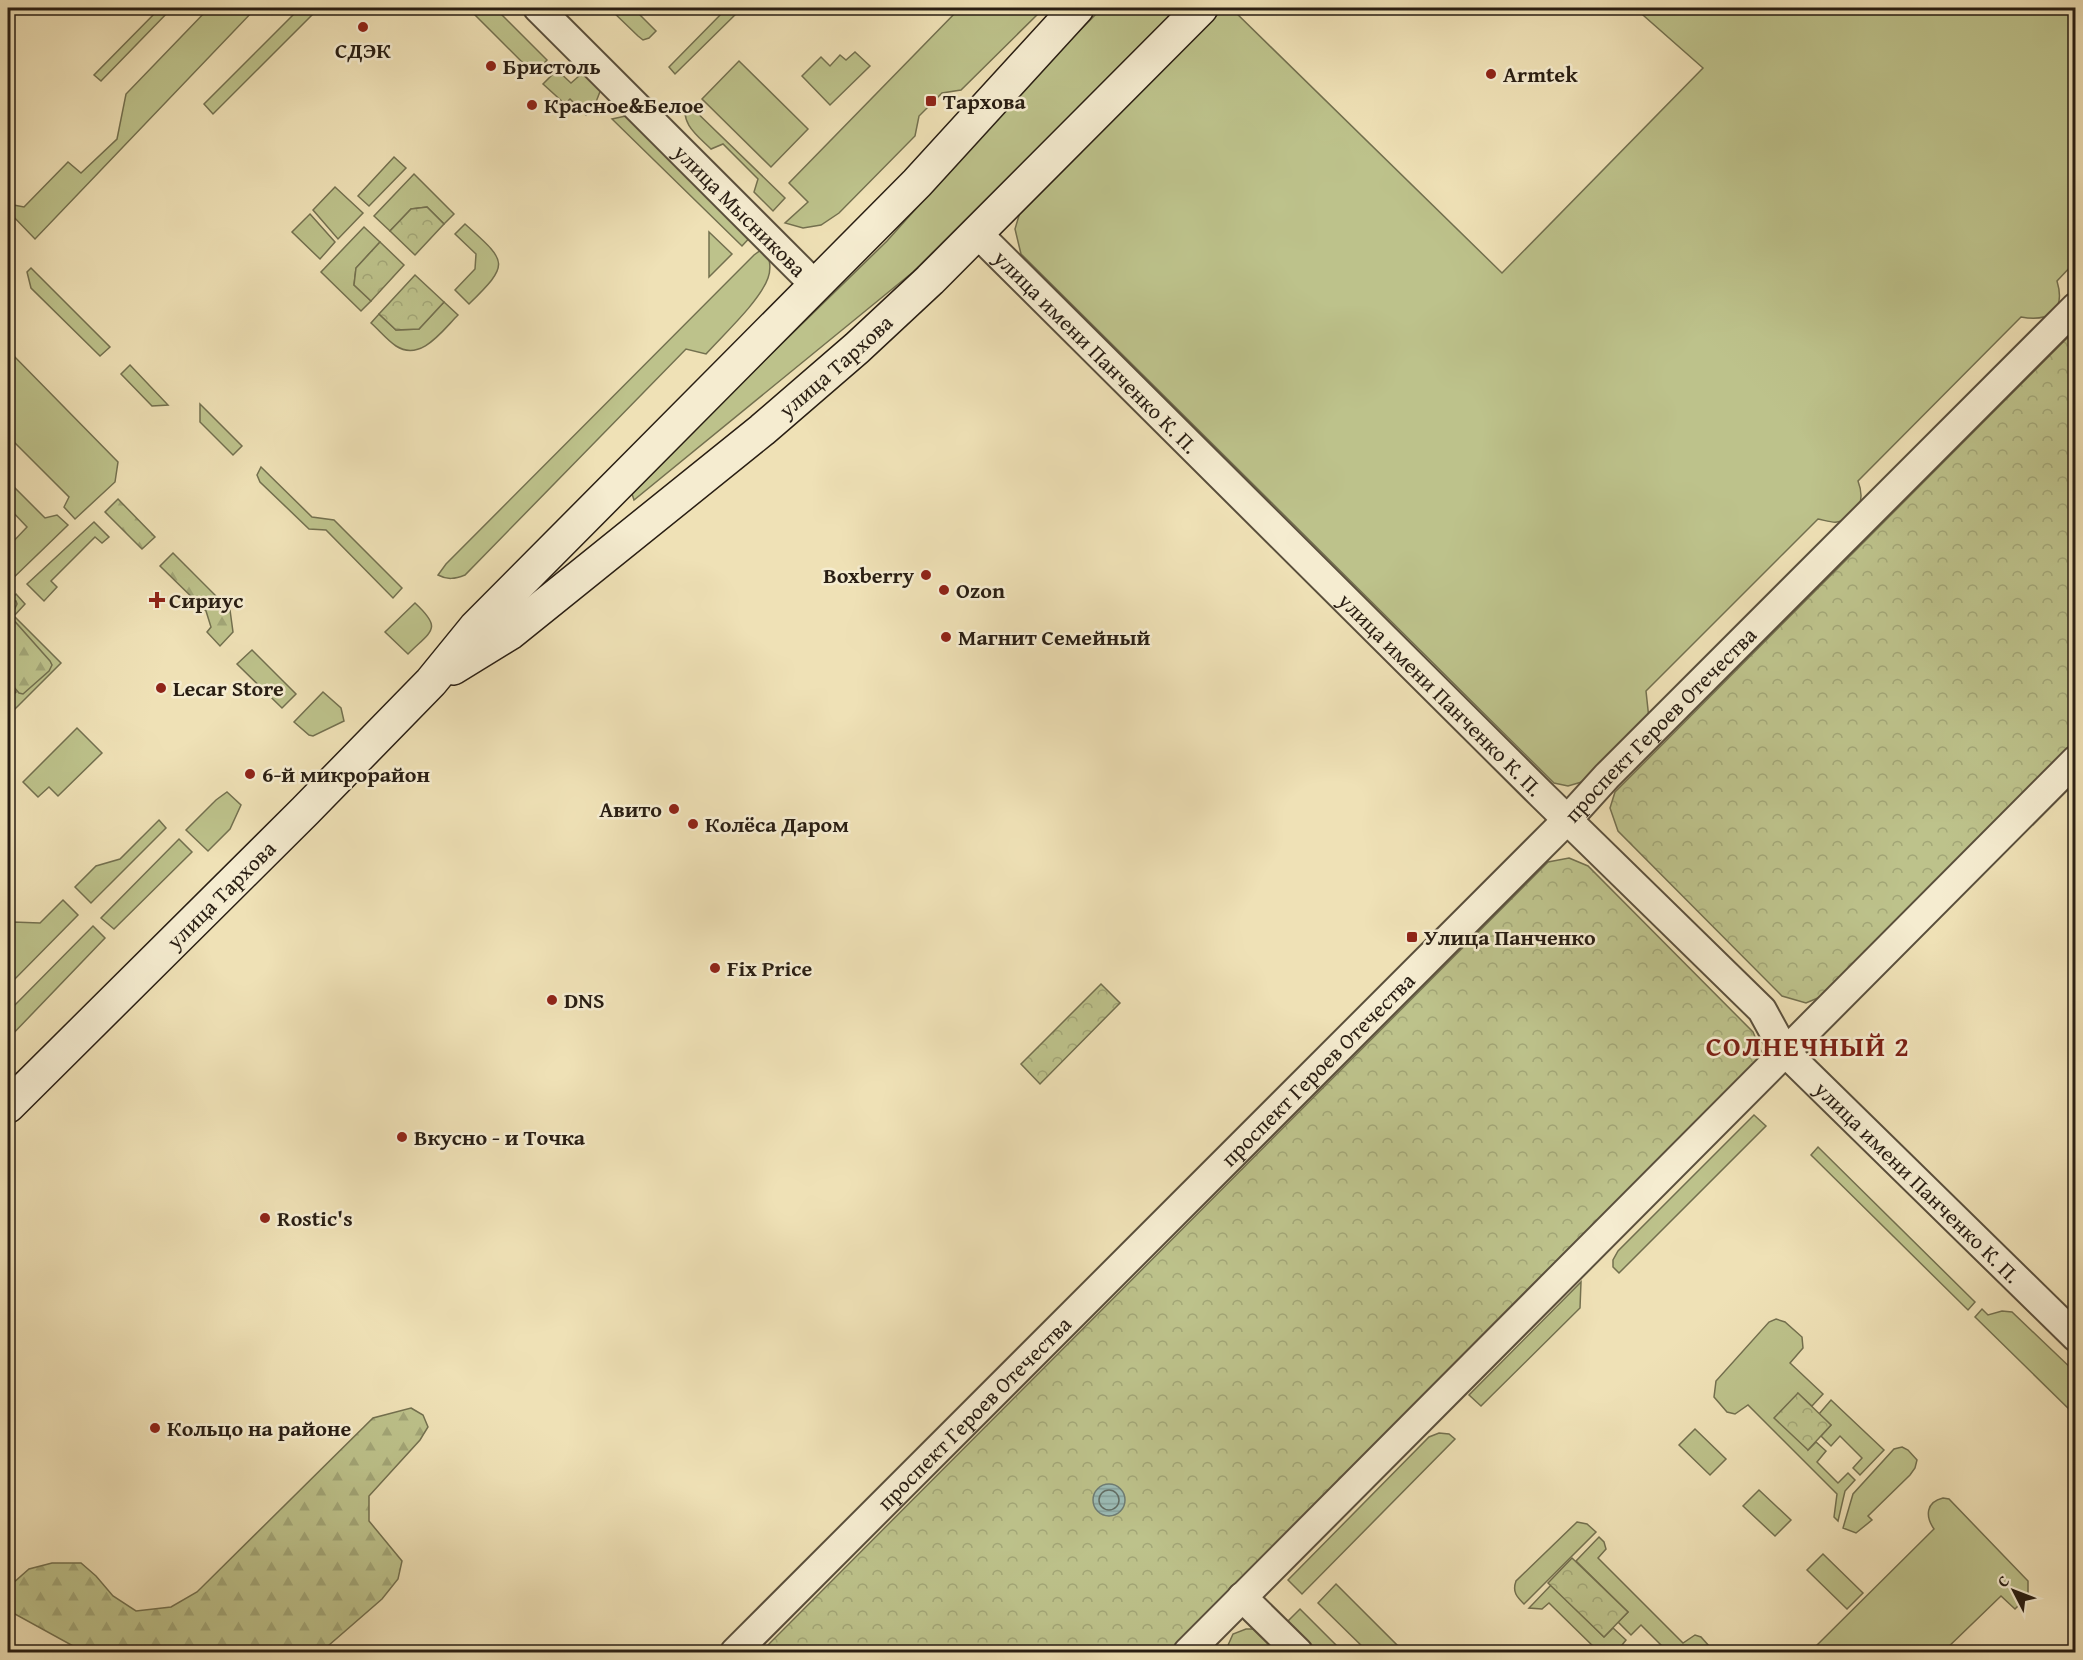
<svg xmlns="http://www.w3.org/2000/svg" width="2083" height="1660" font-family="'Gentium Book Plus',serif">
	<defs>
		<pattern id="forest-firs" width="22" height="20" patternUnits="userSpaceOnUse" patternTransform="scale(1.5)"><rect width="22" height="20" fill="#bdc28b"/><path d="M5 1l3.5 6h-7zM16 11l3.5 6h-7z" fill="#a2a677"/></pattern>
		<pattern id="park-crowns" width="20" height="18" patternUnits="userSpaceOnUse" patternTransform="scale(1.5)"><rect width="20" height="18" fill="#bdc28b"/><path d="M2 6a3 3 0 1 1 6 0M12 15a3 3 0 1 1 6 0" fill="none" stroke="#a2a677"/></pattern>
		<pattern id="water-rules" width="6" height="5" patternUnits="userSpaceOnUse" patternTransform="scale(1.5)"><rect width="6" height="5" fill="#9cbcb6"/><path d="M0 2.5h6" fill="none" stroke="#86a19c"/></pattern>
	</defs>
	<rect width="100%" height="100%" fill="#efe1b6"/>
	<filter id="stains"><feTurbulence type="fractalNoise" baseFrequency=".00333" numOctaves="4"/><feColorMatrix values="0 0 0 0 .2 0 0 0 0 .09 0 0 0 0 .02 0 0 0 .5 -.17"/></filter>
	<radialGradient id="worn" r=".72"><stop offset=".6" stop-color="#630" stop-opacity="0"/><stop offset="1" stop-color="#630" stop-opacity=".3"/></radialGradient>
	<g fill="#bdc28b" stroke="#73704f" stroke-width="1.5">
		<path d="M160,8H172L101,81L94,75Z"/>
		<path d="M209,8H256L35,239L8,211V204L24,207L68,162L81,173L117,139L126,94Z"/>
		<path d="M300,8H319L213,114L204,104Z"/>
		<path d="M470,8H495L547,60L534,74L469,9Z"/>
		<path d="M609,8H633L656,31L649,38L643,40L638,36Z"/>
		<path d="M727,8H742L675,74L669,67Z"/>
		<path d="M960,8H1044L961,90L942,93L919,116L915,136L839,213L821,225L803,228L785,223L808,202L789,183Z"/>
		<path d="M1102,8H1178L913,272L634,500L631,491L887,241L1035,76Z"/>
		<path d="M1224,8H1231L1502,273L1703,68L1635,8H2075V262L2057,281C2066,311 2049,322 2021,317L1858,481C1865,499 1860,519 1837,522C1832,523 1824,520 1818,519L1646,691L1649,719L1585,781L1568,786L1554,783L1021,254L1015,229L1020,212Z"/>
		<path d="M855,52L870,66L830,105L802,76L821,57L830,66L840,55L846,60Z"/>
		<path d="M739,61L808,129L771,167L702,99Z"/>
		<path d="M587,69L601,89L596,102L586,115L570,99L565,104L543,84L557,70L571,83Z"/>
		<path d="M687,103L785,198L773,211L754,192L758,179L723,144L711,149C698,136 679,123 687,103Z"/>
		<path d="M630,115L754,233L742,246L612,119Z"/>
		<path d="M394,157L406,168L369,206L358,196Z"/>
		<path d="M414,174L454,214L444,224L427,207L411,209L390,231L374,216Z"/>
		<path d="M335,187L363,213L338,239L313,210Z"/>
		<path d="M310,214L335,242L320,259L292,232Z"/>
		<path d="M465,224C507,262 511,263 469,304L455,290L475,269L476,254L455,234Z"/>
		<path d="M364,227L380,242L356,268L354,285L371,301L361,311L321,272Z"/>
		<path d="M709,232L732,254L709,277Z"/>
		<path d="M765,247C769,257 772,267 768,278C760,301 723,335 706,354L686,349L465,575C455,579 447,580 438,575L446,564L754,255Z"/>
		<path d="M31,268L110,347L100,356L31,288L27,272Z"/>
		<path d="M444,302L458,315C442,331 421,362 396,346C387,340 379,330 371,323L379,314L396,330L419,329Z"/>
		<path d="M8,350L118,462L115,482L75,519L64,507L69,497L8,436Z"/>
		<path d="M130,365L168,405L152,406L121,374Z"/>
		<path d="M200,404L242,446L233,455L200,422Z"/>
		<path d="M261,467L312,517L334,520L402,588L393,598L326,530L309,529L260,482L257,475Z"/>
		<path d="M8,481L45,518L57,515L68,525L8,583V547L27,527L8,507Z"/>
		<path d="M94,522L109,537L102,543L95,537L51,581L57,587L44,601L27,584Z"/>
		<path d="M16,594L25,604L14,616L61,663L14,710L8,704V701L16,692L8,684V602Z"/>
		<path d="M415,603C443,629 432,630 408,654L385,632Z"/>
		<path d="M252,650L296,694L282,708L237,664Z"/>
		<path d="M323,692L341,708L344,721L313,736L309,735L294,722Z"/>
		<path d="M77,728L102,753L58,796L49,787L38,797L23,782Z"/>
		<path d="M227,792L241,805L230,829L208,851L186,830L216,800Z"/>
		<path d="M159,820L166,828L91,903L75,887L96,866L120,859Z"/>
		<path d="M179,839L192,852L114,929L101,918Z"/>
		<path d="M63,900L78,915L8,986V928L13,922L40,923Z"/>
		<path d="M93,926L105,938L8,1039V1012Z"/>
		<path d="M1754,1115L1766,1126L1619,1273L1613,1267V1260L1618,1251Z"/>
		<path d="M1818,1147L1975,1302L1968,1310L1811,1155Z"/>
		<path d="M1581,1282L1580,1308L1481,1406L1469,1395Z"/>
		<path d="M1982,1309L1988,1315L2002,1311L2012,1312L2075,1372V1415L1975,1317Z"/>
		<path d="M1776,1319L1785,1322L1802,1337L1803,1348L1790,1363L1823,1394L1812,1406L1798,1394L1808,1450L1816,1442L1826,1451L1817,1462L1838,1483L1848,1473L1855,1480L1845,1491L1838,1521L1834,1517L1837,1494L1748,1405L1735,1414L1727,1412L1714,1397L1716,1381L1769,1322Z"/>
		<path d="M1831,1400L1884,1450L1860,1475L1853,1468L1862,1458L1840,1436L1831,1446L1821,1436L1831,1425L1819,1414Z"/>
		<path d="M1695,1429L1726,1459L1710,1475L1679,1445Z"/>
		<path d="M1439,1433L1449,1434L1455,1439L1302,1594L1288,1580L1429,1437Z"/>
		<path d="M1902,1447L1908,1450L1917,1460L1915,1468L1910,1475L1868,1516L1872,1520L1856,1533L1843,1528L1853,1494L1894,1449Z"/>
		<path d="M1759,1490L1791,1520L1775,1536L1743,1506Z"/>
		<path d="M1943,1498L1949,1499L2028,1581V1596L2015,1609L2001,1596L1943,1652H1810L1934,1529C1925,1516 1926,1502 1943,1498Z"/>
		<path d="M1577,1522L1587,1524L1596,1532L1524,1604C1517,1597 1512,1592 1516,1581Z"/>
		<path d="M1599,1537L1604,1542L1606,1549L1598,1558L1683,1643L1695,1635L1701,1637L1709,1646L1702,1652H1668L1641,1625L1631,1635L1618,1622L1628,1612L1576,1561Z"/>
		<path d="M1823,1554L1863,1593L1847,1609L1807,1570Z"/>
		<path d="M1336,1584L1402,1650L1399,1652H1368L1318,1603Z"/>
		<path d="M1551,1585L1604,1637L1613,1628L1626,1640L1618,1650L1621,1652H1599L1549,1603L1542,1609L1529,1608Z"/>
		<path d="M1300,1609L1343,1652H1318L1287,1622Z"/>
		<path d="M1246,1629H1257L1287,1652H1225L1233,1634Z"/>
	</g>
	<g fill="url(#forest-firs)" stroke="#73704f" stroke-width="1.5">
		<path d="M118,499L155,537L142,549L105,512Z"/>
		<path d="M173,553L230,610L233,632L220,646L207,632L211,627L206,611L160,566Z"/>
		<path d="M12,601H16L17,604L11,617L50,661L52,665L49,671L23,694L19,693L8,680V606Z"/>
		<path d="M411,1408L423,1415L428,1427L420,1440L369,1496V1521L402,1561L398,1579L382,1599L321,1652H84L13,1613L8,1602V1594L12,1584L29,1569L52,1563H81L96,1576L113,1596L136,1611L171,1607L197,1592L373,1418Z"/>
	</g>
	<g fill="url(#park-crowns)" stroke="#73704f" stroke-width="1.5">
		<path d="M427,207L444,224L415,255L390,231L411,209Z"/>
		<path d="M380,242L404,265L371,301L354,285L356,268Z"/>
		<path d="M415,275L444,302L419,329L396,330L379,314Z"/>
		<path d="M2075,330V744L1825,995L1806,1003L1782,996L1618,831L1610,808L1615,792Z"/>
		<path d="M1569,858L1588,866L1753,1032L1761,1051L1755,1070L1173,1652H761L1548,862Z"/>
		<path d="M1101,984L1120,1003L1040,1084L1021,1064Z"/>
		<path d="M1798,1393L1831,1425L1808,1450L1774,1418Z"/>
		<path d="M1572,1558L1628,1612L1604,1637L1548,1583Z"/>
	</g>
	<circle fill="url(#water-rules)" stroke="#6e7d75" stroke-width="1.5" cx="1109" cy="1500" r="16"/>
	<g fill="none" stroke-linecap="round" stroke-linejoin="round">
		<circle stroke="#626d64" stroke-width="1.5" cx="1109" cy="1500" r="10"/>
		<g stroke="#5a4f3c" stroke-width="32">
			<g id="minor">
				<path id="s1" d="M538,8L815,285"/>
				<path id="s2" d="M977,233L1542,795L1762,1010L1785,1052L2076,1337"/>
				<path d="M1242,1597L1298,1652"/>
				<path id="s3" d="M735,1652L1568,819L1607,776L2076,307"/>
				<path d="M1188,1652L2076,760"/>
			</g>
		</g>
		<g stroke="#291e13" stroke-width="36">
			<g id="secondary">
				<path id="s4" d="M453,668L510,633L762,430L857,348L930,280L1201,8"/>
				<path id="s5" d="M8,1106L305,811L431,682L475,628L917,183L1077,8"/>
			</g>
		</g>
		<use href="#minor" stroke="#f5ecd0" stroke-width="28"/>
		<use href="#secondary" stroke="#f5ecd0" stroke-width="33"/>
	</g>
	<g fill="#8f2418" stroke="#f5ecd0" stroke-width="2">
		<circle cx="363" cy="27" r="6"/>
		<circle cx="491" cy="66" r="6"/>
		<circle cx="1491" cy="74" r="6"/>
		<rect x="925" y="95" width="12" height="12" rx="3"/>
		<circle cx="532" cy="105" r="6"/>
		<circle cx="926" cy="575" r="6"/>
		<circle cx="944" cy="590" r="6"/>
		<path d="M154 591h6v6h6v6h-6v6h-6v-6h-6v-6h6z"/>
		<circle cx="946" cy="637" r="6"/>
		<circle cx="161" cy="688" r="6"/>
		<circle cx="250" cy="774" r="6"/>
		<circle cx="674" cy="809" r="6"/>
		<circle cx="693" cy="824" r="6"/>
		<rect x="1406" y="931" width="12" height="12" rx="3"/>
		<circle cx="715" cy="968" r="6"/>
		<circle cx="552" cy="1000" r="6"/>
		<circle cx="402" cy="1137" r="6"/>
		<circle cx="265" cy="1218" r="6"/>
		<circle cx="155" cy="1428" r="6"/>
	</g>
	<g text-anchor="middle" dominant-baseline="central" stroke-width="5" stroke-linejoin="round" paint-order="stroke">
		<g font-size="22" font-weight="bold" fill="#291e13" stroke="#f5ecd0" text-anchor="start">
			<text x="363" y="50" text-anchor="middle">СДЭК</text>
			<text x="503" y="66">Бристоль</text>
			<text x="1503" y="74">Armtek</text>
			<text x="943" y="101">Тархова</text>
			<text x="544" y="105">Красное&amp;Белое</text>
			<text x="914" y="575" text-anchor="end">Boxberry</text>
			<text x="956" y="590">Ozon</text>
			<text x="169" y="600">Сириус</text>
			<text x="958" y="637">Магнит Семейный</text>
			<text x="173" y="688">Lecar Store</text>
			<text x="262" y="774">6-й микрорайон</text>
			<text x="662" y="809" text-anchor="end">Авито</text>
			<text x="705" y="824">Колёса Даром</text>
			<text x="1424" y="937">Улица Панченко</text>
			<text x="727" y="968">Fix Price</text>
			<text x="564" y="1000">DNS</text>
			<text x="414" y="1137">Вкусно - и Точка</text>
			<text x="277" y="1218">Rostic's</text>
			<text x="167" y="1428">Кольцо на районе</text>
		</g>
		<g font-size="22" fill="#291e13" stroke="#f5ecd0">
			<text stroke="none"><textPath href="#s1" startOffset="286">улица Мысникова</textPath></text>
			<text stroke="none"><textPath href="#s2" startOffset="168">улица имени Панченко К. П.</textPath></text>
			<text stroke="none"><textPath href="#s4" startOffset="488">улица Тархова</textPath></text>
			<text stroke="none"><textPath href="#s2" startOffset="654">улица имени Панченко К. П.</textPath></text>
			<text stroke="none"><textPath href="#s3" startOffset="1310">проспект Героев Отечества</textPath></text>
			<text stroke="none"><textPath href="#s5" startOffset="300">улица Тархова</textPath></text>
			<text stroke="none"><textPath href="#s3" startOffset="824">проспект Героев Отечества</textPath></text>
			<text stroke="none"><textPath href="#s2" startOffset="1338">улица имени Панченко К. П.</textPath></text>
			<text stroke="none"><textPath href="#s3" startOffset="338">проспект Героев Отечества</textPath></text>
		</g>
		<g font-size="28" font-weight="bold" letter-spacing="1.5" fill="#7a1f14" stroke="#f5ecd0">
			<text x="1808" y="1045">СОЛНЕЧНЫЙ 2</text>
		</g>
	</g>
	<rect width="2083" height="1660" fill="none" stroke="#efe1b6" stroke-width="30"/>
	<rect x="9" y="9" width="2065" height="1642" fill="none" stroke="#291e13" stroke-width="3"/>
	<rect x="15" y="15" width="2053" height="1630" fill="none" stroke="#291e13" stroke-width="1.5"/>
	<g transform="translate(2014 1591) rotate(312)" stroke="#f5ecd0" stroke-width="4.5" paint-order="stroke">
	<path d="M0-4.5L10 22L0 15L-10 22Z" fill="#291e13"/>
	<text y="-9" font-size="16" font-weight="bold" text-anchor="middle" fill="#291e13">С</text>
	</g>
	<rect width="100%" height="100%" filter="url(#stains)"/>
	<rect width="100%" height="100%" fill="url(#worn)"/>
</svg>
